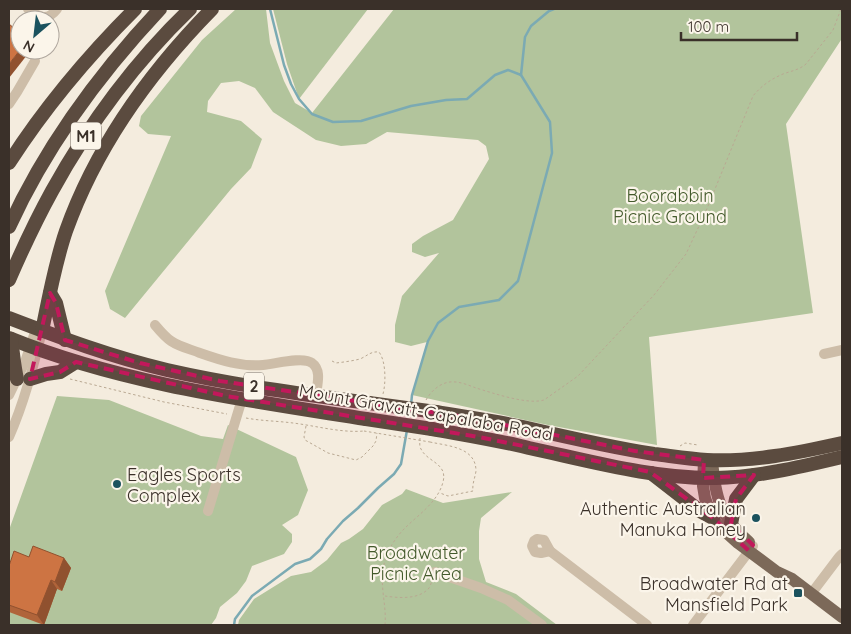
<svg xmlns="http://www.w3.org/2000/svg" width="851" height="634" font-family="Quicksand,sans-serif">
	<rect width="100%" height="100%" fill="#f4ecde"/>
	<g fill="#b2c49c">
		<path d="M236,9H266L270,43L284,81L295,103L312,113L394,9H842L841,40L786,124L813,313L649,337L657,445L548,425L412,395L427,342L411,346L395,342V325L402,296L439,253L425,257L412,252V244L423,236L453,220L489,159L486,146L478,140L387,132L366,144L341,146L316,140L273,112L255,88L239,81L221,83L208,101L207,112L241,121L262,139L251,168L231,189L125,318L110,309L105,291L171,136L148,134L139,126L141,116L202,40Z"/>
		<path d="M273,9H368L299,99L287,64Z"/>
		<path d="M57,396L109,400L201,436L223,439L228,425L296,457L308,490L298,515L282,525L292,534V542L284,554L252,566L246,581L237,593L220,607L216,618L211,625H9V530Z"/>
		<path d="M406,489L443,503L512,492L481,518L479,531V559L486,582L516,594L557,625H238L239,620L254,599L291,576L311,572L327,560L341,543L349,539L363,529L382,505L402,494Z"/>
	</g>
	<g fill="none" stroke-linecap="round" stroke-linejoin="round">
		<g stroke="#7baab3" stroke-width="2.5">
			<path d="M270,9L284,65L291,84L299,99L312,114L333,122L361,121L411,106L446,100L467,99L495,75L508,70L521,75"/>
			<path d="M411,405L412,395L428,341L438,323L459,307L499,300L518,281L552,153L550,122L521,75L525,37L531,26L549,11L554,9"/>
			<path d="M234,625L235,619L252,596L295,564L310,559L321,549L327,539L343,521L358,508L378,488L394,474L401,464L407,430"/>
		</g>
		<g stroke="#b9a892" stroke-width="1" stroke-dasharray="2.5 2.5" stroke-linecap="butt">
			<path d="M332,361L336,363C344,362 352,361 360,359C367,356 371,351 379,352C386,361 386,383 383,394"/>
			<path d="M70,379L164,402L227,414"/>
			<path d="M426,400C431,391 440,383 450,382C459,381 468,385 476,388C493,393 527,405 544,400L578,376L654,295L686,254L706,211L753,96C761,86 771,79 783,74C791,71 799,70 806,64L833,30L841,9"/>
			<path d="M246,418C262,421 278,421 293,423C317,426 341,433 364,431"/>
			<path d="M306,426L304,437L305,440L328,453L356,460L362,457L373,446L376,441L377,433"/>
			<path d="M430,442C448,446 476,447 476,471C475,478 472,484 473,491L448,496L440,493"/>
			<path d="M680,446L685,443L698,445"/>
			<path d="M385,596C398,598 419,600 429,588C430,587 432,581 432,580"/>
			<path d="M385,625C387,604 378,582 385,561C388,549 396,537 405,528C418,515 438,502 443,482C448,463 427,462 421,449C419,446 420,442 420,438"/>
		</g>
		<g stroke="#cdbda8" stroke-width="10">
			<path d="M28,9C39,17 47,22 57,9"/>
			<path d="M9,104L17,92L35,61"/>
			<path d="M155,325C160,331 165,337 171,341C180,347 190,349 200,353C220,360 241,367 263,365C275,364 303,356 312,363C322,370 317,385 316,395"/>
			<path d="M824,354L842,350"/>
			<path d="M9,395L25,362L36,329"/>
			<path d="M9,437C24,403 33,368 42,331"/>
			<path d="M208,511L242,399"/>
			<path d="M537,539L544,540L550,551L541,553L535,552L532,546L534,541Z"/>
			<path d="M550,551L647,625"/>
			<path d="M435,572L481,588L508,600L542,625"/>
			<path d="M811,594L839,557L842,554"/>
			<path d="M693,625L753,546"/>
		</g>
		<g stroke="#7c6959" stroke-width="12">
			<path d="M704,460L703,486L705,498L710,512L717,524L738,543L777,572L792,579L842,617"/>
			<path d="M712,460C715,496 720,518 749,542"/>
		</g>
		<g stroke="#5b4b3f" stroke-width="14">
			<path d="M9,163C45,107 88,56 135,9"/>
			<path d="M9,227C46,146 99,74 160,9"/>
			<path d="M9,280C22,250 36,220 52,191C89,124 135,62 190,9"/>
			<path d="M50,293L56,303L65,340"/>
			<path d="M9,318C61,338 112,357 167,370C233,385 301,394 369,403"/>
			<path d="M42,331C49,297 55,263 66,231C96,147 150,72 212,9"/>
			<path d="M9,338C122,384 246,400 366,419"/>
			<path d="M11,339C13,352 14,366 17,379"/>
			<path d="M30,379L46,374L60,372L76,362"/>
			<path d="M436,412C465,417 494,421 523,427C566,437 609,447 654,454C671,456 689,459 707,460C753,462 797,453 842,443"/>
			<path d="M432,429C465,435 497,440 529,448C590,461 653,479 716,478C759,477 800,467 842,457"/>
			<path d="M651,473L700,511L713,518"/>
			<path d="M731,524L736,499L754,475"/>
		</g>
		<path stroke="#b9a892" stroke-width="1" stroke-dasharray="2.5 2.5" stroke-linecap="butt" d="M364,431L430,442"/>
		<g stroke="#5b4b3f" stroke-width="14">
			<path d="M369,403L436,412"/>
			<path d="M366,419L432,429"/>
		</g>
	</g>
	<path fill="#b0643a" d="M29,557L64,558L71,568L62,591L57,589L44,625L9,612V566Z"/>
	<g fill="#90512f">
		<path d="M20,50H31L9,78V64Z"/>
		<path d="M64,558L71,568L62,591L55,582Z"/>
		<path d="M51,580L57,589L44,625L37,615Z"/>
	</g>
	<g fill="#cd7443" stroke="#90512f">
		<path d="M9,24L20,33V50L9,64Z"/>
		<path d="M33,546L64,558L55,582L51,580L37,615L9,605V566L14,551L29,557Z"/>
	</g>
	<path fill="#c2185b" fill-opacity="0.2" stroke="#c2185b" stroke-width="4" stroke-dasharray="10 6" stroke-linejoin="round" d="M50,293L56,303L65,340L140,363L220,381L465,417L635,451L704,460L703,478L754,475L736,499L731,524L753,545L749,551L713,518L650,472L479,437L226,396L76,362L60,372L30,379Z"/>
	<g fill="#1b525e" stroke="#fbf5ea" stroke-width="2">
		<circle cx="117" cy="484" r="5"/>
		<circle cx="756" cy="518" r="5"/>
		<rect x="793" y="588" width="10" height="10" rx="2.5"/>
	</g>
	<g text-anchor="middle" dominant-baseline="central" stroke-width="4.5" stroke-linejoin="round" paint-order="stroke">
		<g fill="#fbf5ea" stroke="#746b63" stroke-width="1">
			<rect x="71" y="122.5" width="30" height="27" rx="4"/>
			<rect x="244" y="372.5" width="20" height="27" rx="4"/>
		</g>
		<g font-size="16" font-weight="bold" fill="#3a3029">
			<text x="86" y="136">M1</text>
			<text x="254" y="386">2</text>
		</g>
		<g font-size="18" fill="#435a2b" stroke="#fbf5ea">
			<text x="670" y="195">Boorabbin<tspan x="670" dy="21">Picnic Ground</tspan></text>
			<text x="416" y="552">Broadwater<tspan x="416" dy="21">Picnic Area</tspan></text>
		</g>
		<g font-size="18" fill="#3a3029" stroke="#fbf5ea">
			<text transform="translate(426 412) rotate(10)">Mount Gravatt-Capalaba Road</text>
		</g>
		<g font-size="18" fill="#3a3029" stroke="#fbf5ea" text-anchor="end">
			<text x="127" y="474" text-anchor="start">Eagles Sports<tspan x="127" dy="21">Complex</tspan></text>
			<text x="746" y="508">Authentic Australian<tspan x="746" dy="21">Manuka Honey</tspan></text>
			<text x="788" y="583">Broadwater Rd at<tspan x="788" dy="21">Mansfield Park</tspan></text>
		</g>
	</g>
	<rect width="851" height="634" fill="none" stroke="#3a3029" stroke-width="20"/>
	<g transform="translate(35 35) rotate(208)"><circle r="24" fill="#fbf5ea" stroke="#aea69d"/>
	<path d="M0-4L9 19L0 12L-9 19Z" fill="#1b525e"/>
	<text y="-8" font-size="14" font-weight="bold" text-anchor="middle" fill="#3a3029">N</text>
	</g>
	<path d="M681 32v8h116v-8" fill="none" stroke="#3a3029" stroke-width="2.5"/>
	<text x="688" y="32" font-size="15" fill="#3a3029" stroke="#fbf5ea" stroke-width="4" paint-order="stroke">100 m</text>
</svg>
